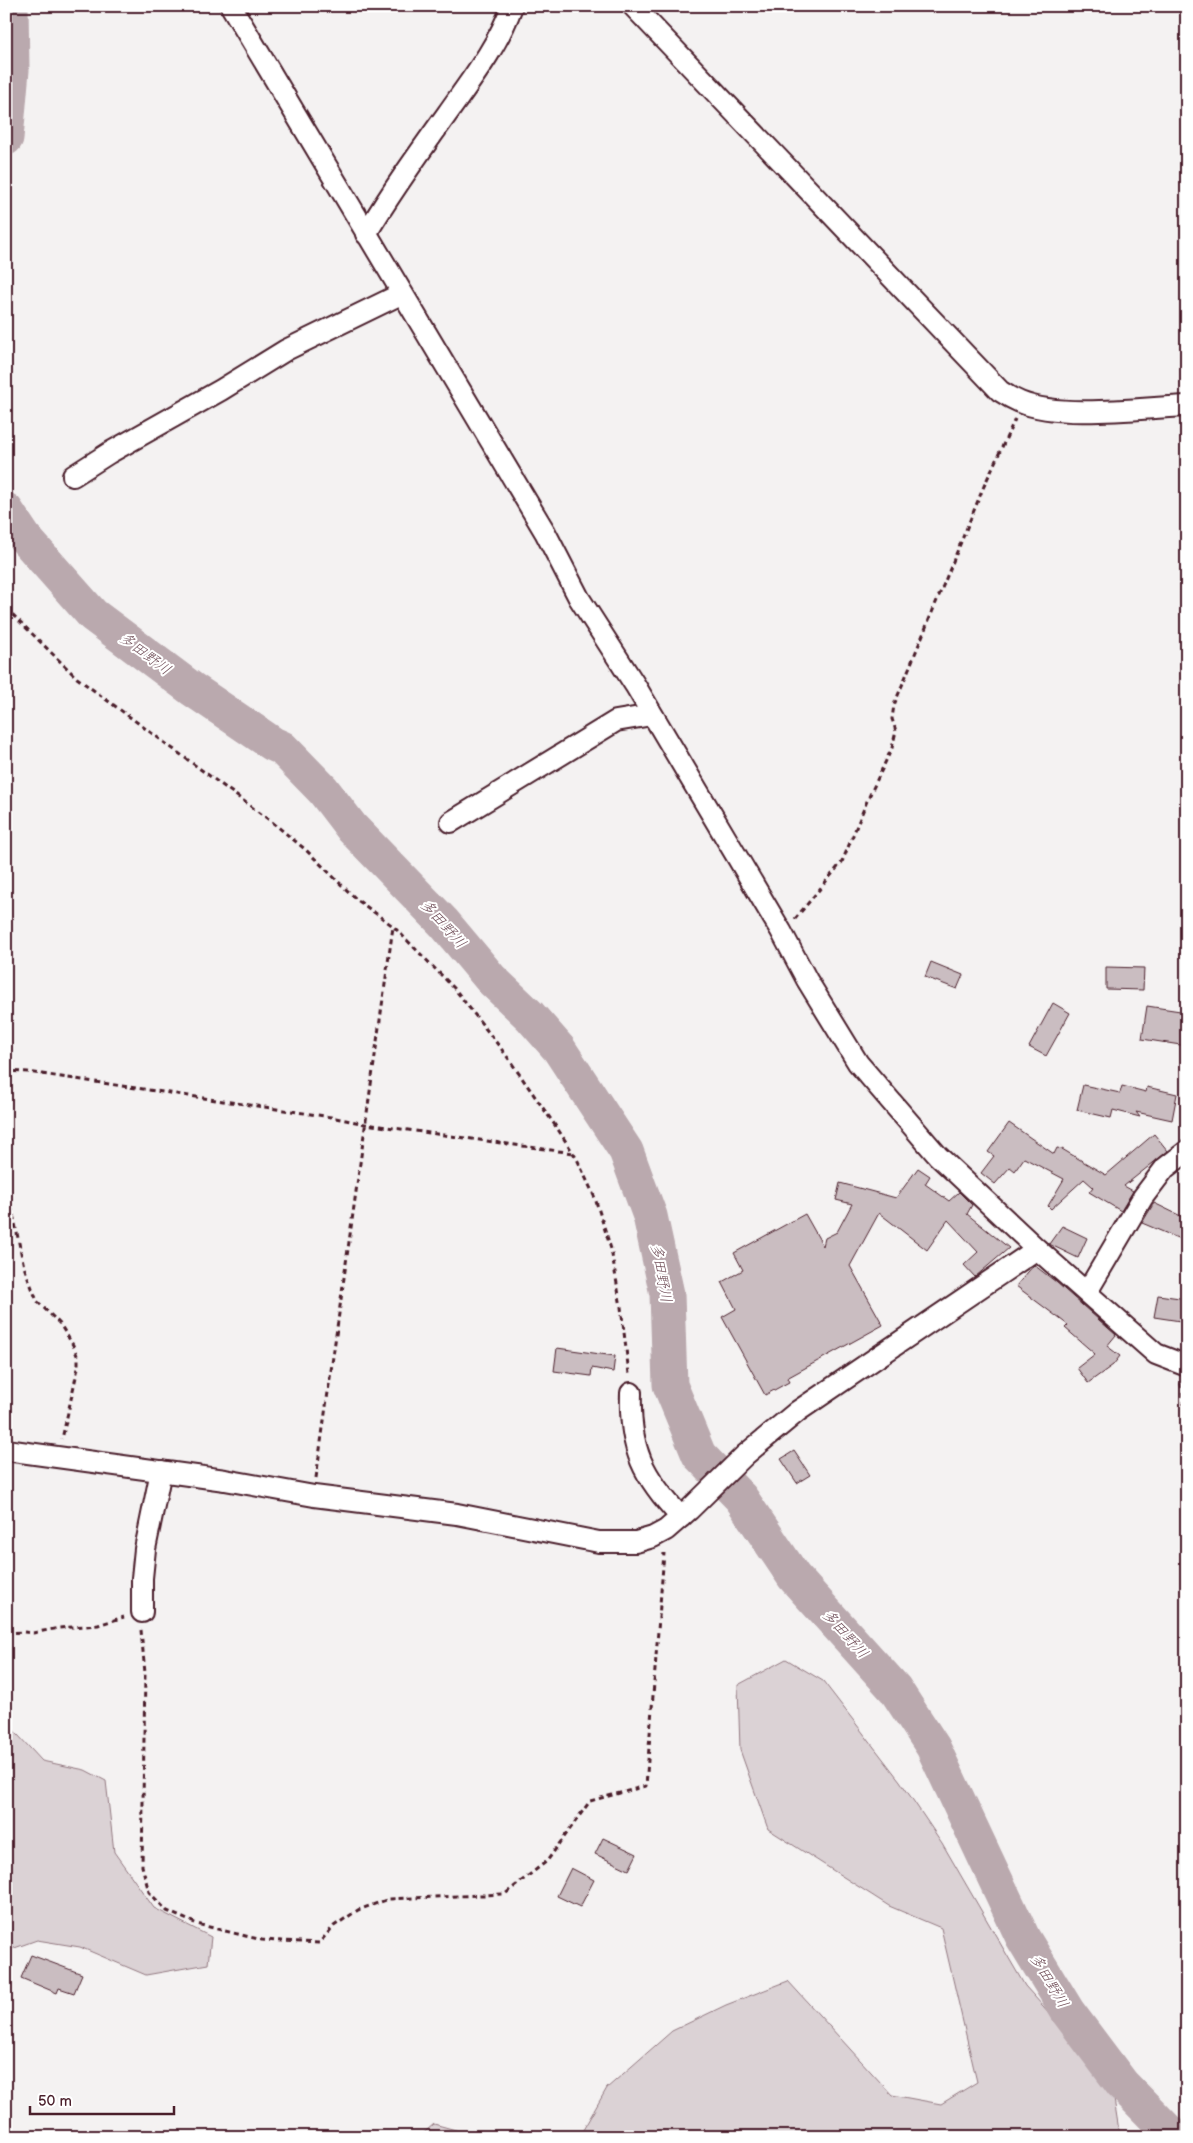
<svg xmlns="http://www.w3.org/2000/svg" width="1193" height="2143" font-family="'Balsamiq Sans','Klee One',sans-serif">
	<rect width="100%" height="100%" fill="#f4f2f2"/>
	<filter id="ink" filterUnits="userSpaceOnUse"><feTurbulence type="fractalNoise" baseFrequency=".02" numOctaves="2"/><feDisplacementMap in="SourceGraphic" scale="10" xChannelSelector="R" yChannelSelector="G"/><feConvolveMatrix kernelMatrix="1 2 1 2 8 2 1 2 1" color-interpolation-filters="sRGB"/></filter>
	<g filter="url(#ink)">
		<g fill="#dbd2d5" stroke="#927880">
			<path d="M786,1659L823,1681L900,1781L942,1843L1025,1986L1086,2054L1114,2099L1120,2137H579L607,2088L672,2031L726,2005L788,1981L892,2095L941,2104L977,2082L941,1928L889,1906L768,1829L740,1750L738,1685Z"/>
			<path d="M6,1722L42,1761L85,1770L106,1781L114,1852L154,1908L211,1937L208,1964L146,1975L80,1947L37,1940L6,1951Z"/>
			<path d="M434,2124L481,2137H419Z"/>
		</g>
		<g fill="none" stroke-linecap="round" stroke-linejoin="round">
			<g stroke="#baa9ae" stroke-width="35">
				<path d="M6,138L12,70L11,6"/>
				<path d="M6,510L24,537L93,615L192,689L273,744L282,748L323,790L352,828L444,923L491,979L530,1016L559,1049L626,1151L650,1216L667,1294L670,1385L699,1455L741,1498L794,1577L895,1689L933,1747L1023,1938L1068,2012L1122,2084L1174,2137"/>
			</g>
		</g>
		<g fill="#cabdc1" stroke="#4a1f2b">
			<path d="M931,962L963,975L957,989L925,977Z"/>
			<path d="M1106,967L1144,968L1143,990L1106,989Z"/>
			<path d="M1053,1003L1070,1013L1046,1056L1029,1047Z"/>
			<path d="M1147,1006L1187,1012V1046L1142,1039Z"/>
			<path d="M1083,1085L1120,1093L1122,1086L1146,1092L1147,1087L1177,1094L1172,1120L1136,1112L1140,1117L1113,1110L1111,1118L1077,1110Z"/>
			<path d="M1009,1123L1054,1154L1057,1148L1062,1149L1106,1175L1154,1134L1168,1151L1124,1186L1133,1191L1121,1211L1089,1192L1093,1187L1084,1179L1051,1209L1048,1206L1064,1179L1024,1158L1015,1171L1010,1167L995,1184L981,1173L994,1156L988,1152Z"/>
			<path d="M918,1168L930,1176L925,1184L949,1201L959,1192L972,1205L967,1214L1009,1248L975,1277L964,1265L978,1252L948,1220L927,1250L879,1213L850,1266L883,1325L787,1378L789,1382L765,1395L722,1317L736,1309L722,1282L743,1270L734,1253L805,1214L823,1246L825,1238L837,1232L852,1204L836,1200L840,1183L896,1198Z"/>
			<path d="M1154,1203L1187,1219V1242L1142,1223Z"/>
			<path d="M1062,1226L1087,1238L1078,1258L1049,1244Z"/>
			<path d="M1034,1265L1056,1282L1116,1335L1107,1346L1120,1356L1113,1365L1088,1383L1077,1368L1095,1354L1065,1328L1068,1325L1016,1286Z"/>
			<path d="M1158,1295L1187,1299V1322L1154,1317Z"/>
			<path d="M557,1348L615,1356L613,1372L592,1368L591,1376L554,1371Z"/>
			<path d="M794,1451L810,1475L797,1483L781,1459Z"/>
			<path d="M603,1838L637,1854L629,1870L595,1854Z"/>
			<path d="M571,1868L594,1880L580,1907L557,1896Z"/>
			<path d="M31,1955L82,1974L74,1993L59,1988L57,1993L21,1978Z"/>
		</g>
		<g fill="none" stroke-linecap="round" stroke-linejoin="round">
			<g stroke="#4a1f2b" stroke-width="24">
				<g id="street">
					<path d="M231,6L545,532L579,598L635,685L781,931L807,980L858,1063L938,1156L1037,1249L1156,1354L1187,1366"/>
					<path d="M633,6L1000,391C1006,395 1013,399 1020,402C1061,419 1141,408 1187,406"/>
					<path d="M366,234C391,192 419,153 447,114C471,80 498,46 512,6"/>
					<path d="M73,476L109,453L221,390L286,350L401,294"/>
					<path d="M451,822L616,721L652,715"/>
					<path d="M1087,1292L1143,1197L1165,1168L1187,1151"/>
					<path d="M631,1393C629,1449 643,1477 681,1517"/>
					<path d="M6,1450L225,1480L314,1496L457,1514L599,1542H636L653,1537L666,1530L689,1510L745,1455L798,1411L1037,1249"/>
					<path d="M142,1612V1578L145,1549L161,1471"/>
				</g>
			</g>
			<g stroke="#4a1f2b" stroke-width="3" stroke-dasharray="5 4" stroke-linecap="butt">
				<path d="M6,608L77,678L272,822L306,850L356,899L393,926L454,988L506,1055L559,1131L577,1159L595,1198L611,1249L621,1307L629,1374"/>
				<path d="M795,919L842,862L867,801L892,748L896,731L892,719L894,705L984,486L1015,419"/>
				<path d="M6,1071L28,1072L331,1117L365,1124L573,1153"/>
				<path d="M6,1180L24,1267L37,1301L60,1324L73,1345L78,1358V1368L62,1439"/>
				<path d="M1181,1383L1187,1431"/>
				<path d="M316,1478L393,927"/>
				<path d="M141,1630L145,1673L142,1866L149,1892L167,1911L197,1924L262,1940L319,1943L334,1926L358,1910L389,1899L505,1894L547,1861L590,1801L646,1786L664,1553"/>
				<path d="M6,1633L23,1632L33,1633L59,1628L98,1625L124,1617"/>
			</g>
			<use href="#street" stroke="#fff" stroke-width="20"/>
		</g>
	</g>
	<g text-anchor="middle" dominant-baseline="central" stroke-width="4" stroke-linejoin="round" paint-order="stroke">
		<g font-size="15" font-style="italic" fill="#714f59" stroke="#fff">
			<text transform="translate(145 654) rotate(37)">多田野川</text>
			<text transform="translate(443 924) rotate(48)">多田野川</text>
			<text transform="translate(661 1273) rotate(80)">多田野川</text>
			<text transform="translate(845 1634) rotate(48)">多田野川</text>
			<text transform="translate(1049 1981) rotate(59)">多田野川</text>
		</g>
	</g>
	<rect width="1193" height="2143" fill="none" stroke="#fff" stroke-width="25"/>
	<rect x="12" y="12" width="1168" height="2118" fill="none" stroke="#4a1f2b" stroke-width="2" filter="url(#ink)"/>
	<path d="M30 2106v8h144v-8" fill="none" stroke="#4a1f2b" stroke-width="2.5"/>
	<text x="38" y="2106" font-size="15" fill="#4a1f2b" stroke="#ffffff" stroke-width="4" paint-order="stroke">50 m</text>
</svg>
